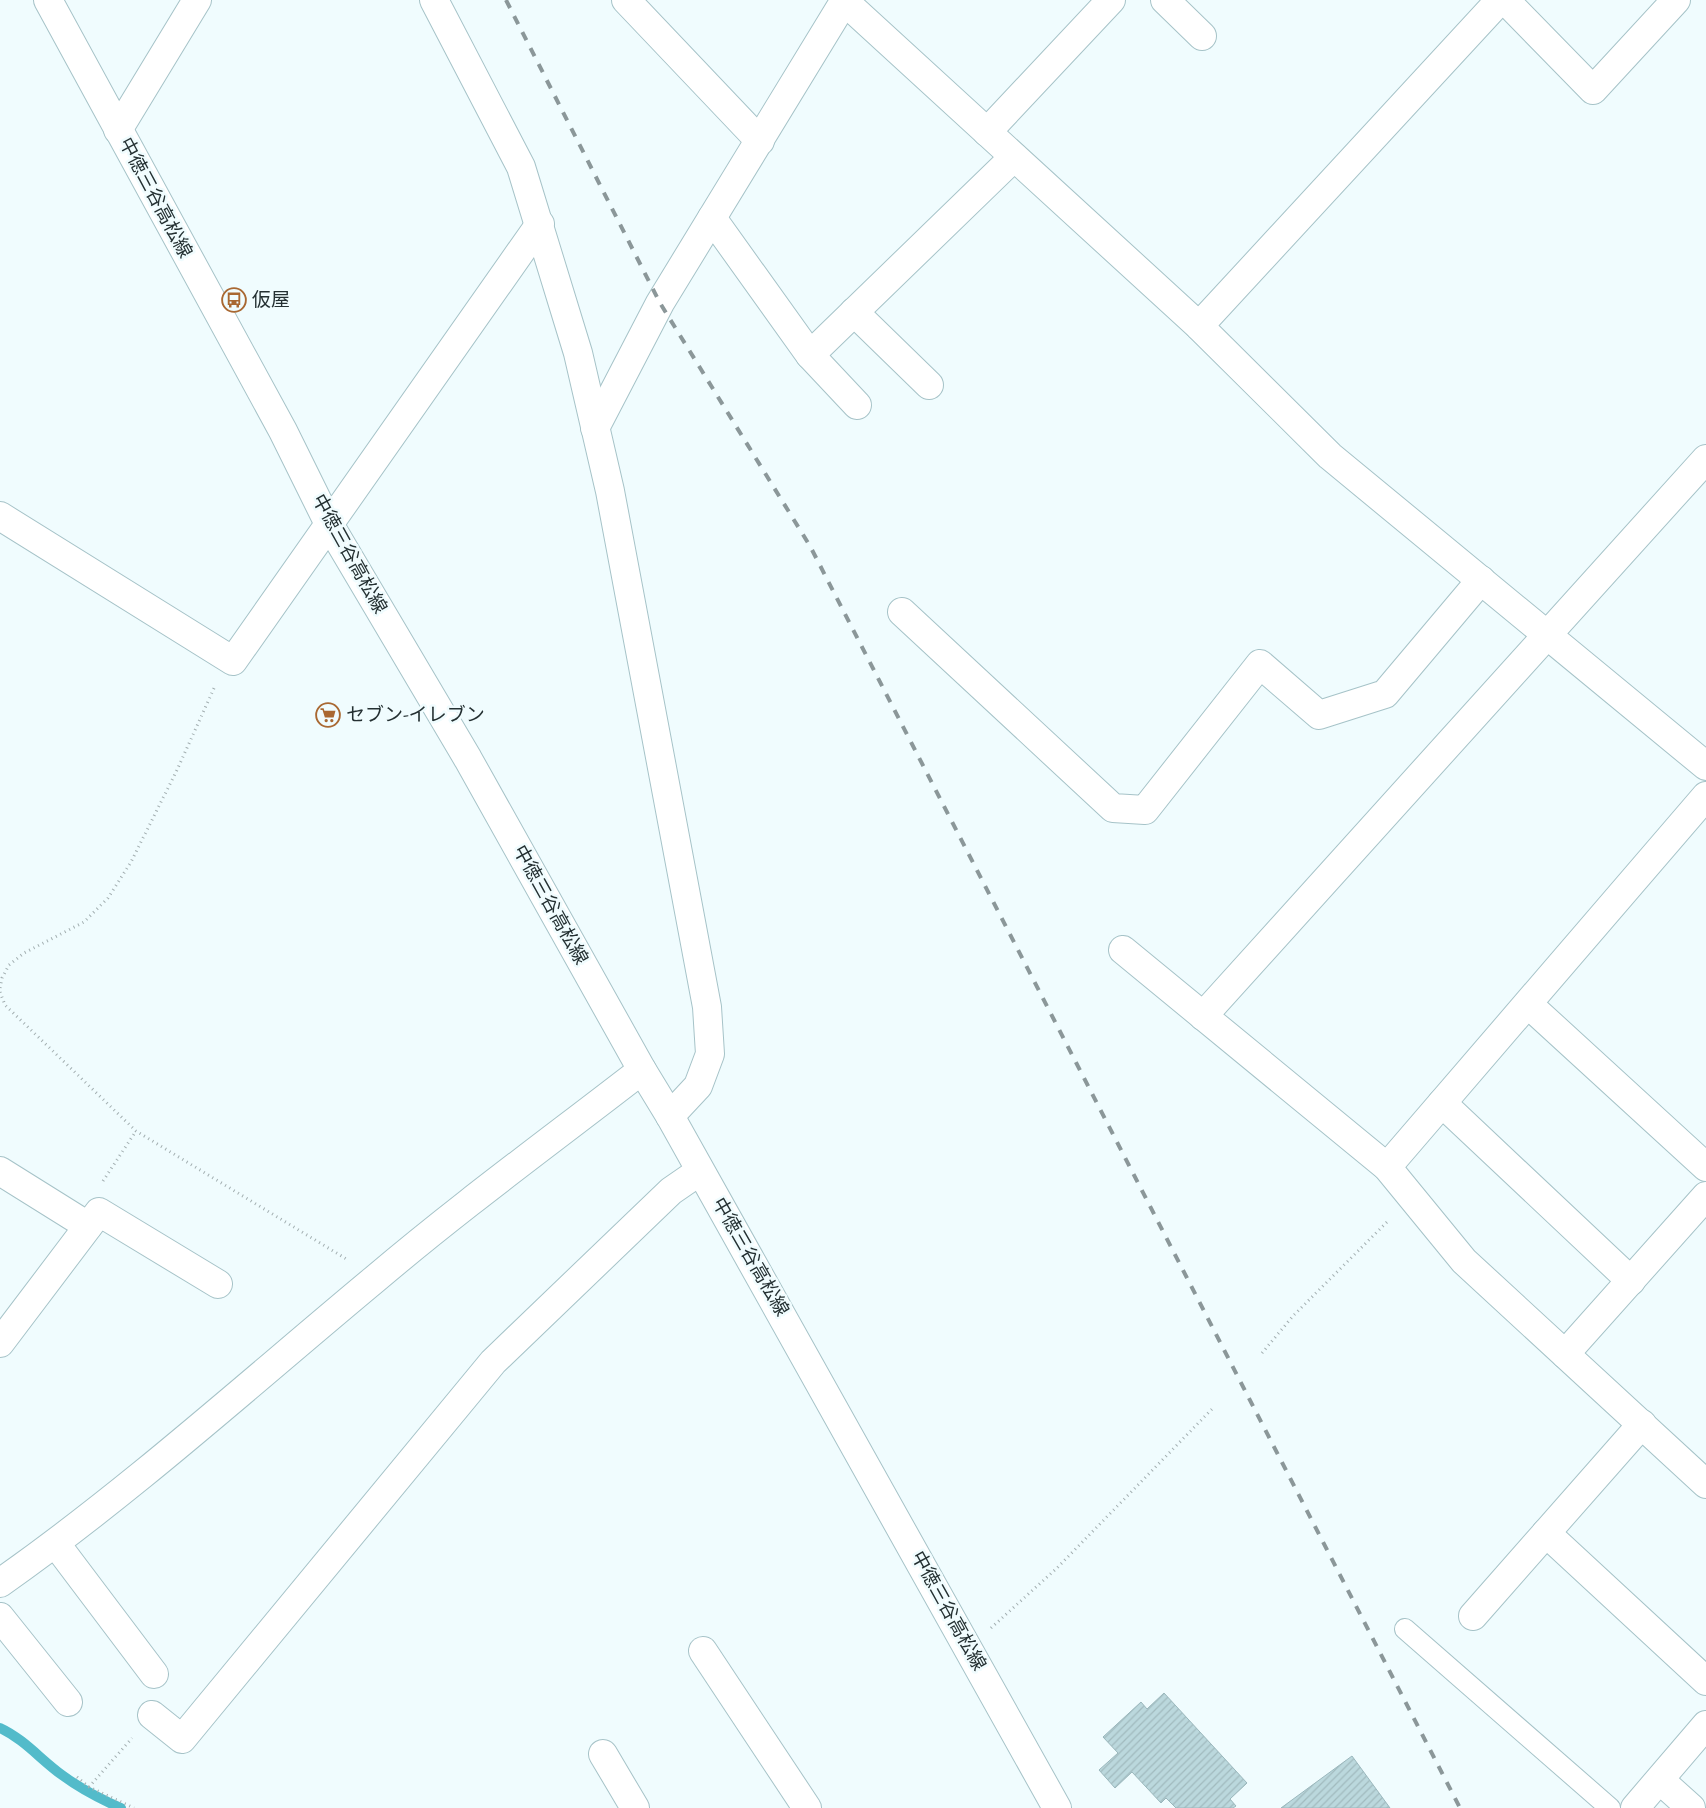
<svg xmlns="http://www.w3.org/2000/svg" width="1706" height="1808" font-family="'Alegreya Sans','Noto Sans JP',sans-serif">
	<defs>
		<pattern id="building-hatch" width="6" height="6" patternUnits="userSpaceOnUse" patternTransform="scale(1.25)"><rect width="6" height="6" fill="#bbd8dd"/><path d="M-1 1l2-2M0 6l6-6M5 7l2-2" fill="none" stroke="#a1babe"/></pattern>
	</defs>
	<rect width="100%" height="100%" fill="#f0fcfe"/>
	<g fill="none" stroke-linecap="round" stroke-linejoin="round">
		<path stroke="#53bbca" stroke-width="10" d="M0,1728C24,1739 41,1760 62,1775C81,1789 100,1799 121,1808"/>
	</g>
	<g fill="url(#building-hatch)" stroke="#9ab7bc">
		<path d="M1164,1693L1247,1783L1230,1799L1236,1806L1233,1808H1176L1166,1798L1161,1803L1132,1772L1115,1788L1099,1770L1118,1753L1103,1737L1141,1702L1147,1709Z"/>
		<path d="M1352,1756L1390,1808H1281Z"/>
	</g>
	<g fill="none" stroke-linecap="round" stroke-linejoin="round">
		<g stroke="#a6c3c8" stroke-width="22">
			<path id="lane" d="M1405,1629L1610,1808"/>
		</g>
		<g stroke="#a6c3c8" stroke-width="30">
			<g id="street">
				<path d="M434,0L521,167L578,353L610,491L707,1007L710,1054L698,1086L670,1116"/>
				<path d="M626,0L760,141"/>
				<path d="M843,0L1199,326L1330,456L1706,766"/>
				<path d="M1165,0L1202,36"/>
				<path d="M1505,0L1593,90L1676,0"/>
				<path d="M118,130L197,0"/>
				<path d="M987,132L1111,0"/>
				<path d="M712,218L810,355L1014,157"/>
				<path d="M854,312L929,385"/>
				<path d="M1199,326L1500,0"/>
				<path d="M810,355L857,405"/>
				<path d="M595,428L660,303L845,0"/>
				<path d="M0,516L233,661L540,224"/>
				<path d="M902,612L1113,808L1145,810L1260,664L1319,715L1385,694L1481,580"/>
				<path d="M1123,950L1387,1167L1464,1261L1706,1484"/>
				<path d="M1528,1004L1706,1167"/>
				<path d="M1203,1016L1706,459"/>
				<path d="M1442,1103L1631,1281"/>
				<path d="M1387,1167L1706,796"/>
				<path d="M0,1171L88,1226"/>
				<path d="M0,1343L99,1212L218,1284"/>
				<path d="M1565,1354L1706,1196"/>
				<path d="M1546,1533L1706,1681"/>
				<path d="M56,1544L154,1674"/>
				<path d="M0,1583C132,1490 251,1382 375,1279C461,1206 553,1139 642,1070"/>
				<path d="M1473,1616L1642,1424"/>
				<path d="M0,1617L68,1702"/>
				<path d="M703,1651L807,1808"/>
				<path d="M152,1715L182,1739L493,1362L671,1191L700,1171"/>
				<path d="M603,1754L635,1808"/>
				<path d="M1660,1780L1691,1808"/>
				<path d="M1635,1808L1706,1725"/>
			</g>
		</g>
		<g stroke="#a6c3c8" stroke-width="30">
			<path id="primary" d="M48,0L283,431L329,524L468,759L642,1070L670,1116L1057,1808"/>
		</g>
		<g stroke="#a3afb1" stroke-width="3" stroke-dasharray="1 4" stroke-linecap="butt">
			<path d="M0,988L2,978L9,965L24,953L84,922L108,898L131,862L177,770L215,686"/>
			<path d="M0,992L5,1005L136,1131L348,1260"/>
			<path d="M103,1181L136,1131"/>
			<path d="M1262,1353L1293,1316L1389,1220"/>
			<path d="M991,1628L1057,1568L1214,1407"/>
			<path d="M77,1777L89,1787L134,1808"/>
			<path d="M89,1787L132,1738"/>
		</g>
		<use href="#lane" stroke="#fff" stroke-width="20"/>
		<use href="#street" stroke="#fff" stroke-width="28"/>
		<use href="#primary" stroke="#fff" stroke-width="28"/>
		<path stroke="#8b9799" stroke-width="4" stroke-dasharray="9 9" stroke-linecap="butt" d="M506,0L660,303L810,546L1460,1808"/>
	</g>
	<defs>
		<g id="bus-ring" transform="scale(1.25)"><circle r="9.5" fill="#f0fcfe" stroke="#a96832" stroke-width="1.5"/><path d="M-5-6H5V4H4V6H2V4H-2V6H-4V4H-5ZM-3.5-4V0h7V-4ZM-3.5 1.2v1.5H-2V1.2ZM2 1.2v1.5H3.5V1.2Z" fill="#a96832"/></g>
		<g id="supermarket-ring" transform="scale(1.25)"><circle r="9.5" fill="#f0fcfe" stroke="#a96832" stroke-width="1.5"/><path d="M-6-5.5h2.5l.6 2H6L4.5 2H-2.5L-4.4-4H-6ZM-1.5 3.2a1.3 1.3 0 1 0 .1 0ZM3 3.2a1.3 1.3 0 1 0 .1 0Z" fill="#a96832"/></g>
	</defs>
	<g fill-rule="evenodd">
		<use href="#bus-ring" x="234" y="300"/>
		<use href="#supermarket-ring" x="328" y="715"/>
	</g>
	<g text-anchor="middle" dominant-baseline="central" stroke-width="5" stroke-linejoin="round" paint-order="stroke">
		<g font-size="19" fill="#243032" stroke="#f0fcfe">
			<text transform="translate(155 198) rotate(62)">中徳三谷高松線</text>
			<text transform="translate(349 554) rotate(61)">中徳三谷高松線</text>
			<text transform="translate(550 905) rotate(61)">中徳三谷高松線</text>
			<text transform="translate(750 1257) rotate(60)">中徳三谷高松線</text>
			<text transform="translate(948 1611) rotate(61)">中徳三谷高松線</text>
		</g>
		<g font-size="19" fill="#243032" stroke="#f0fcfe" text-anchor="start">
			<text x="252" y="300">仮屋</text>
			<text x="346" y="715">セブン-イレブン</text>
		</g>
	</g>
</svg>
